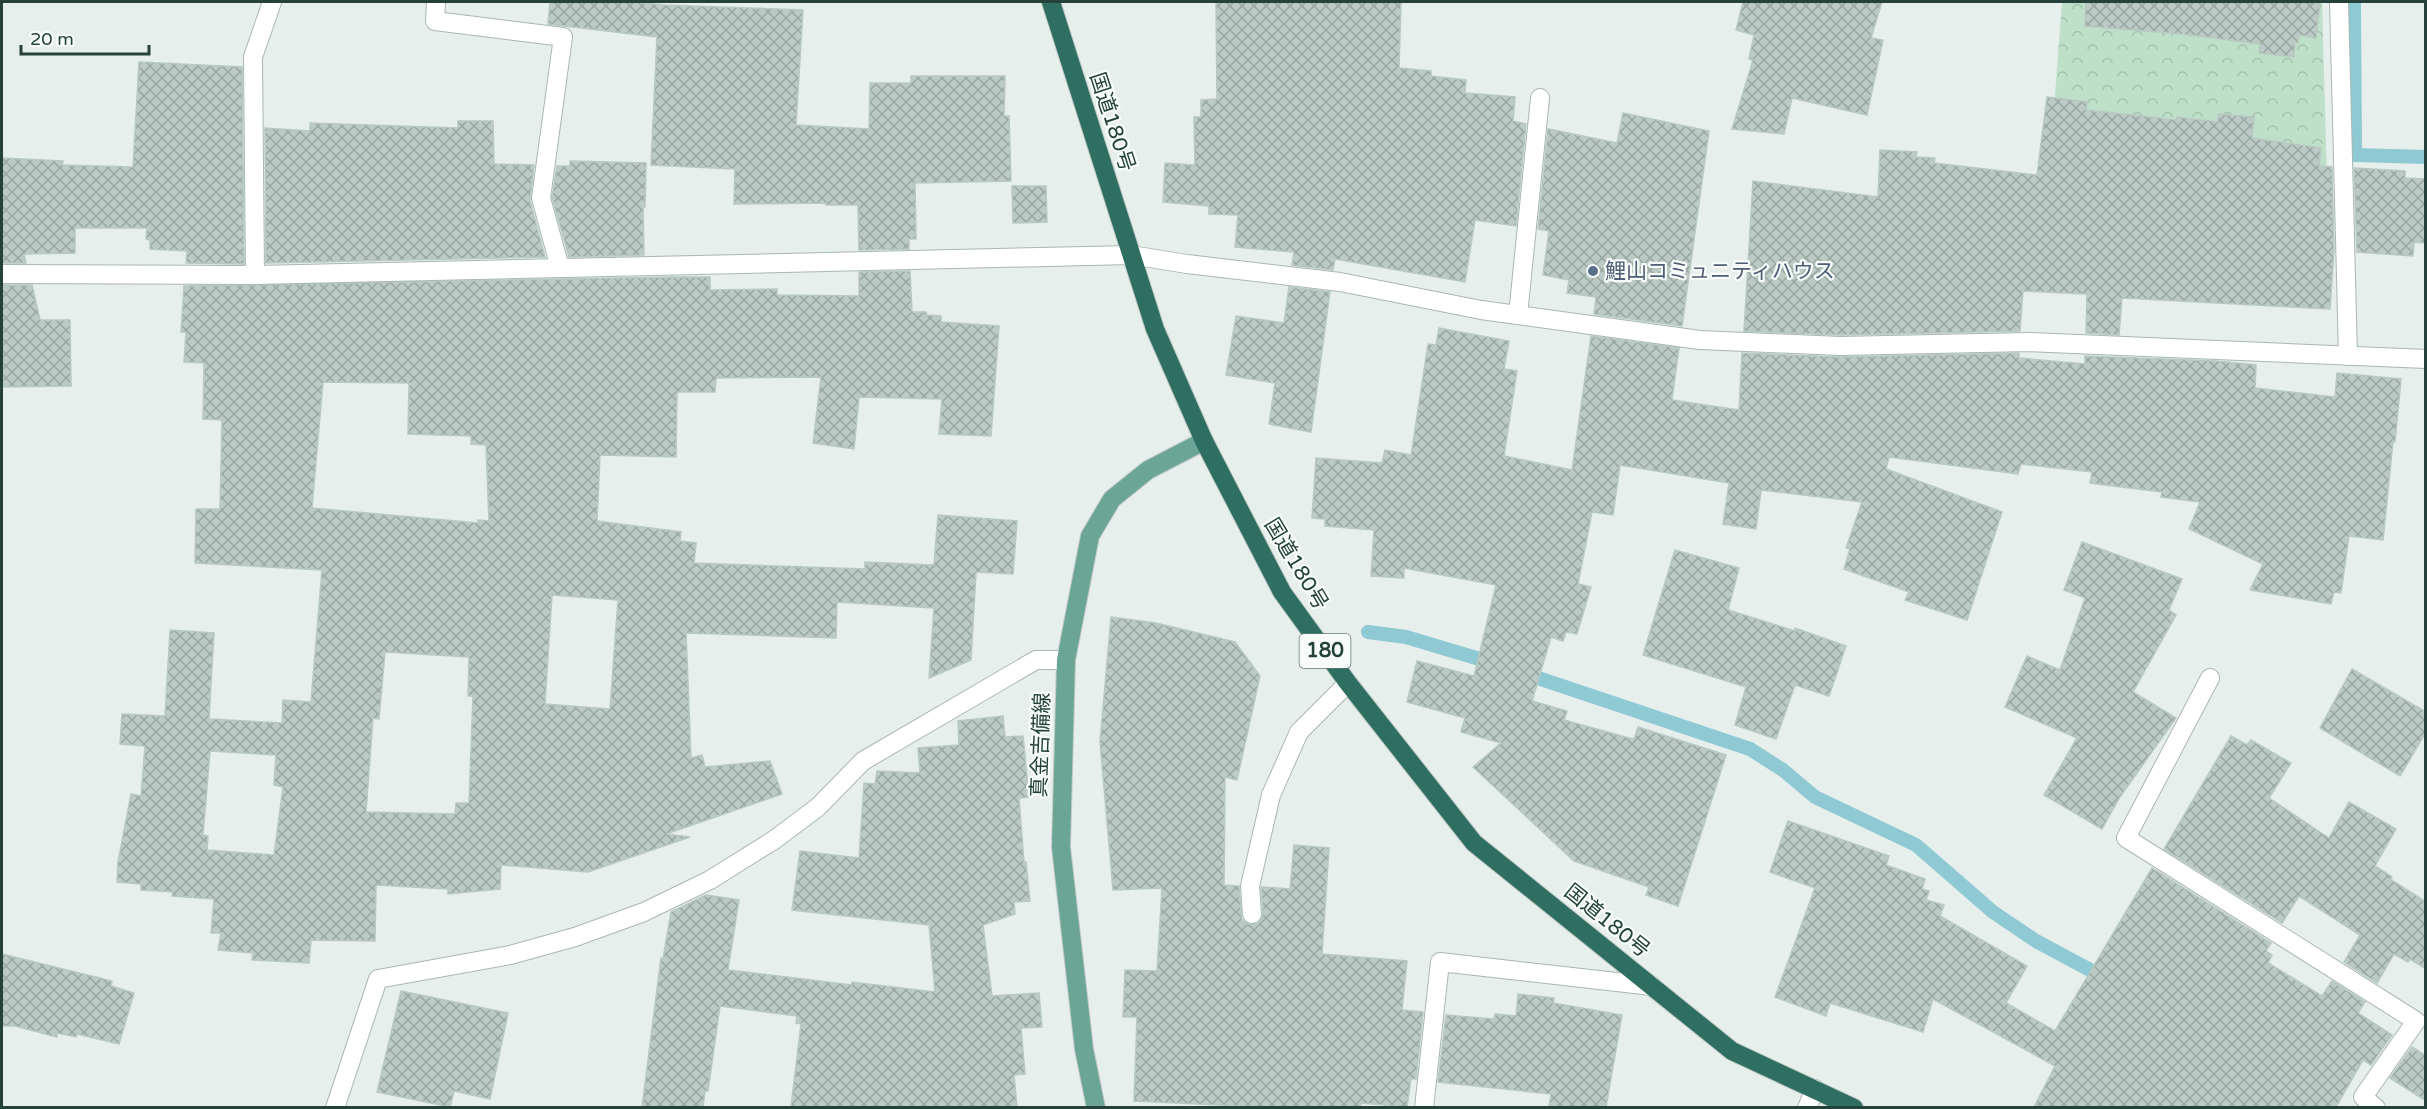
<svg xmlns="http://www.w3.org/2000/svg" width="2427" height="1109" font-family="'Varela Round','Noto Sans JP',sans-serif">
	<defs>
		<pattern id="forest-crowns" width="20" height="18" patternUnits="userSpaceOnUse" patternTransform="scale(1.5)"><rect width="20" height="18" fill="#bfe0c8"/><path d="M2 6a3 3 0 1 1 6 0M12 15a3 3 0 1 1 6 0" fill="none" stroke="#a4c1ad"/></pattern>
		<pattern id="building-cross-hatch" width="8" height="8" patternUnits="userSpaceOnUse" patternTransform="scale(1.5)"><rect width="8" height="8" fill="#bbcac4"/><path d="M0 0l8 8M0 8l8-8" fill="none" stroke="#98a6a0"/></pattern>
	</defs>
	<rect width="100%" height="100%" fill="#e6efeb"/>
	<path fill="url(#forest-crowns)" d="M2062,2H2322L2328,213L2049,174Z"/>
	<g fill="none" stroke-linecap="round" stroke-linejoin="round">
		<g stroke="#8ec9d4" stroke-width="14">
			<path d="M2354,2L2355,155L2426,157"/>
			<path d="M1368,632L1406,637L1493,663"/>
			<path d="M1523,673L1750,749L1783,770L1815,797L1916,845L1993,912L2036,941L2105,978"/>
		</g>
	</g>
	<g fill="url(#building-cross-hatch)" stroke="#b8c9c2" stroke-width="1.5" fill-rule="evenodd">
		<path d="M550,2H634L665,5L803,10L796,125L869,129L870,83H911V76H1005L1004,116H1009L1011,181L915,183L916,239H909V249L859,250L858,205H826V203L734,204L735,169L651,165L657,37L548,24Z"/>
		<path d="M1216,2H1401L1399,68L1431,71V76L1466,80L1465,93L1515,97L1513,121L1526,124L1516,226L1475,220L1465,282L1335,259L1333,270L1292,265L1294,252L1235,247L1238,215L1209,214V206L1163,202L1165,163L1195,165L1194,117H1201V100L1217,99Z"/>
		<path d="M1743,2H1882L1871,38L1883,40L1867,115L1792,98L1784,134L1732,129L1753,60L1749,59L1754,35L1736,30Z"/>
		<path d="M2086,2H2320L2316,38L2299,35L2298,43L2295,42L2294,57L2259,53L2260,44L2182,34L2085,26Z"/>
		<path d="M139,62L242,67L244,264L186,263L187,251L150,249V240L146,239L147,228H75V253L24,254L26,263H2V158L63,161L62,165L133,167Z"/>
		<path d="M2047,97L2087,102L2086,110L2177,120V117L2218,122V114L2254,117L2252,138L2321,148L2319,166L2332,167L2334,250L2330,309L2122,298L2119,335L2086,333L2087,294L2023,291L2020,331L1840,335L1744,331L1753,181L1878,197L1880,150L1917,152L1916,157L1935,158L1934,163L2037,175Z"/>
		<path d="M1623,113L1709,131L1682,326L1594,314L1596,297L1567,293L1569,280L1543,275L1549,231L1538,229L1548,129L1617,143Z"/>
		<path d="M458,121H493L494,164L534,165L530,201L545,257L266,263L265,128L310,131V123L458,128Z"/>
		<path d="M570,161L646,163L645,207L643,208L644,255L569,257L552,197L557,166H570Z"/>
		<path d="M2354,168L2405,171V178L2426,179V243L2414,242L2413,256L2357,252Z"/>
		<path d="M1012,186H1046L1047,222L1013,223Z"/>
		<path d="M910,271L912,312H926L927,315L941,316V322L999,326L991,436L939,434L942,399L859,397L854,449L813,443L821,377L716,378L715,392H677L676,457L600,455L597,521L681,532L680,541L696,543L694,563L865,569V562L934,565L938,515L1017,521L1013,574L976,572L971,660L929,678L934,608L837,602L836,638L686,633L691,758L702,755L705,767L770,761L782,794L666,834L690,837L588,872L501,865L500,889L448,894V889L376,885L375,941L311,940L309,963L252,960L253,953L218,950L221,933H211L214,899L172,896L173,892L141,890V884L117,882L118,862L131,794L141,796L145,746L120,744L122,714L165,716L170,630L214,633L209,719L282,723L283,700L311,702L322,570L195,563L196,509H220L222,420L203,419L204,363L184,362L186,332H181L184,286L677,277H710V290L777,289V295L859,296V272ZM323,382L409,383L408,434L471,436V444L486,445L489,521L478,520V523L312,508ZM552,595L618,600L610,709L545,704ZM385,652L469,657L468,696H473L469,803H456L455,814L366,812L373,718L379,719ZM210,751L276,755L274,785L283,787L274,855L207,850L208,836L203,835Z"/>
		<path d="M2,285H32L40,320H70L71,386L3,387Z"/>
		<path d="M1289,287L1330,292L1311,432L1269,424L1275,383L1226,375L1236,316L1284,323Z"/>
		<path d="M1439,328L1509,341L1504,369L1517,371L1504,456L1572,470L1591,336L1679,348L1672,400L1739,410L1742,353L1840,357L2019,353V358L2085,364V356L2216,361L2256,365L2255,388L2335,397L2337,373L2401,379L2395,442H2393L2383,540L2349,536L2341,593L2334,592L2331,604L2250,590L2263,564L2189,529L2200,502L2161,497L2162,492L2090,483L2092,472L2021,464L2018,474L1889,457L1886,469L2002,512L1967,620L1905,600L1909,592L1844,569L1850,549L1846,548L1862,502L1761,490L1756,529L1723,524L1729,483L1620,465L1613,515L1592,512L1578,584L1591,587L1577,634L1566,632L1563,641L1551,637L1532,701L1567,711L1564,720L1629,738L1634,739L1638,727L1726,755L1678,906L1646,895L1649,887L1574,861L1473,767L1501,743L1461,732L1465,718L1407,702L1417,661L1474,676L1496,585L1404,568V578L1371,576L1374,530L1325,526V519L1312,518L1316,458L1382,463L1385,450L1411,455L1428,344L1436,345Z"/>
		<path d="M2082,542L2182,579L2169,610L2176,615L2133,692L2176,718L2120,797L2102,829L2044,795L2077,738L2005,707L2027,656L2060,670L2085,598L2064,590Z"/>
		<path d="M1675,550L1739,568L1728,610L1795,631V628L1846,646L1829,696L1795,685L1776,739L1735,725L1746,687L1643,655Z"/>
		<path d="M1111,617L1156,623L1235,642L1260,676L1237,780L1225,777L1224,885L1239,886L1242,920L1248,924H1258L1263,914L1261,887L1290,889L1294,845L1329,848L1322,954L1407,961L1402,1010L1423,1012L1416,1079H1411L1407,1107L1361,1103V1107H1262L1134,1101L1137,1017H1123L1125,970L1157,971L1162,888L1113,890L1100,742Z"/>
		<path d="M2352,669L2426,712V732L2400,776L2320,728Z"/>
		<path d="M1003,716L1005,737L1023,736L1029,797L1019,798L1024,862H1026L1030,901L1014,902L1015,914L983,925L992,996L1039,993L1042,1027L1021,1028L1025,1074L1014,1075L1017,1107H791L801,1024L796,1023L797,1016L720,1006L708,1091H705L703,1107H642L661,958L663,959L671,912L706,895L739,900L728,970L852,985V982L935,992L929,925L792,910L800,851L859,858L864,783L875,784L877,771L920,773L918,748L959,745L958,721Z"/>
		<path d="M2231,736L2247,745L2251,740L2291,763L2269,798L2329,838L2349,802L2396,829L2375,866L2392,877L2390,879L2426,902V969L2410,959L2408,962L2394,954L2377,983L2344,962L2360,935L2299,896L2282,923L2164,849Z"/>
		<path d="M1788,821L1889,856L1886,865L1925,879L1922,889L1929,891L1926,900L1944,905L1940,916L2027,966L2006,1003L2055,1031L2152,868L2271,943L2266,951L2272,955L2268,963L2322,996L2332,981L2365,1002L2358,1013L2392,1035L2371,1065L2363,1060L2336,1107H2034L2055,1066L1933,999L1923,1032L1830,1003L1826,1016L1775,997L1815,888L1770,872Z"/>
		<path d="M2,954L112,981L111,986L134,993L119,1044L77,1034L76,1037L57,1033V1037L15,1026H2Z"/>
		<path d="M401,991L508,1013L490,1099L454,1091L450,1107L377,1092Z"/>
		<path d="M1518,994L1554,998L1553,1003L1622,1015L1606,1107H1549L1551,1094L1438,1082L1446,1015L1494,1019L1495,1014L1516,1016Z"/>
		<path d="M2412,1047L2426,1056V1101L2390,1078Z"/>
	</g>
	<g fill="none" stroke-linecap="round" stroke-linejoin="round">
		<g stroke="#a8b8b2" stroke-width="20">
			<g id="minor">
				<path d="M436,2L435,21L563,37L541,198L560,268"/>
				<path d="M2339,2L2348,356"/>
				<path d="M2,274L255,275L1131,255L1187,264L1340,282L1481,310L1700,340L1840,346L2029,342L2426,359"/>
				<path d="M255,275L253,57L272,2"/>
				<path d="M1518,315L1540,98"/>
				<path d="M2210,678L2126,838L2416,1021L2363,1097L2376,1108"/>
				<path d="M1252,914L1250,886L1271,795L1299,732L1348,683"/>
				<path d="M335,1108L378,979L510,955L575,937L644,912L710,880L774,840L818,807L863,761L1036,660H1066"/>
				<path d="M1424,1108L1440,962L1652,986"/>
				<path d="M1807,1108L1815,1089"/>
			</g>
		</g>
		<g stroke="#c2cac8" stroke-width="20">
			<path id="major" d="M1096,1108L1084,1049L1061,847L1066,660L1090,536L1112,499L1148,470L1204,441"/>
		</g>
		<g stroke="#c2cac8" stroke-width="20">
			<path id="highway" d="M1051,2L1155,329L1204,441L1282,592L1348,683L1474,843L1732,1051L1854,1108"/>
		</g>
		<use href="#minor" stroke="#fff" stroke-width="18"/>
		<use href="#major" stroke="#6aa596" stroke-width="18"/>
		<use href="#highway" stroke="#2f6f62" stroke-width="18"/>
	</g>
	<circle fill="#5c6f8a" stroke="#f7fbf9" stroke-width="2" cx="1593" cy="271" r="6"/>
	<g text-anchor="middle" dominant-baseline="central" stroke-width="4.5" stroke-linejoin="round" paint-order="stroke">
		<rect fill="#f7fbf9" stroke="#637a73" stroke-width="1.5" x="1299.5" y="634" width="51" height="34" rx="4.5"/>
		<g font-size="20" font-weight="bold" fill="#24423a">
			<text x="1325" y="651">180</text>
		</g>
		<g font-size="21" fill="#24423a" stroke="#f7fbf9">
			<text transform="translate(1112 122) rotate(72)">国道180号</text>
			<text transform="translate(1296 564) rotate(59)">国道180号</text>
			<text transform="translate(1041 745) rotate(-88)">真金吉備線</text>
			<text transform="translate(1607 921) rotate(39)">国道180号</text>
		</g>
		<g font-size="21" fill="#4e5e75" stroke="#f7fbf9" text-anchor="start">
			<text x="1605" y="271">鯉山コミュニティハウス</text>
		</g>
	</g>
	<rect width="2427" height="1109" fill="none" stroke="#24423a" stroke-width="6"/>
	<path d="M21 45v9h128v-9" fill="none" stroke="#24423a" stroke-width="3"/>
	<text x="30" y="45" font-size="18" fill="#24423a" stroke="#f7fbf9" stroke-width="4.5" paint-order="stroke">20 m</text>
</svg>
